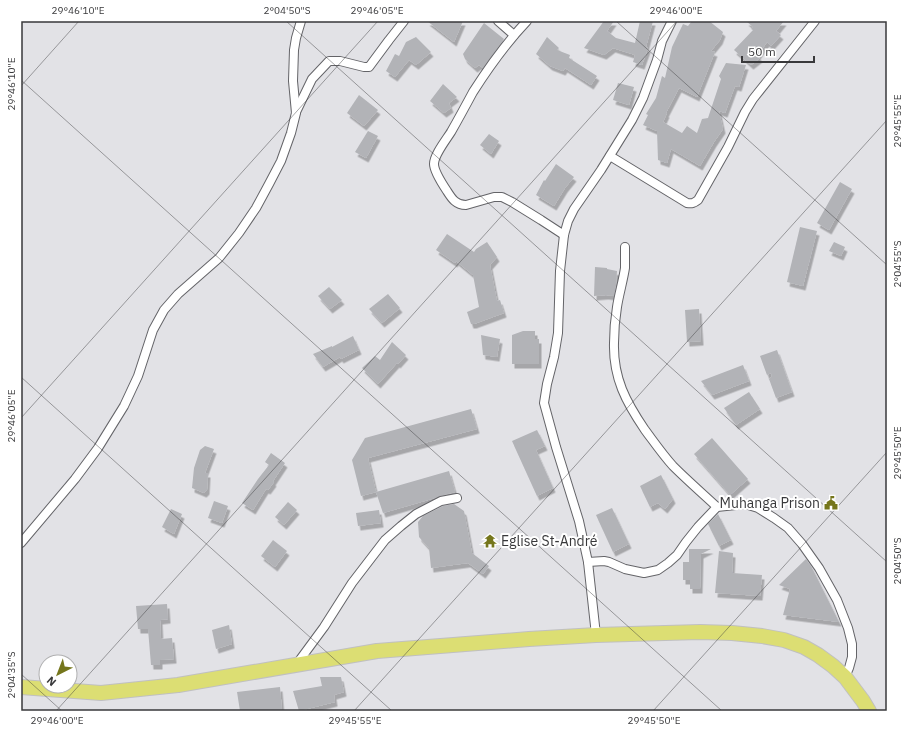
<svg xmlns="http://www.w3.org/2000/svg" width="908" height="732" font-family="'IBM Plex Sans',sans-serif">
	<defs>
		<filter id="shadow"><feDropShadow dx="2.5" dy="4.5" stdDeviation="0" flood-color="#0004"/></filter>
	</defs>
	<rect width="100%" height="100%" fill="#e2e2e6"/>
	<g fill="#b2b3b7" filter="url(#shadow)">
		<path d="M427,21H463L454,42Z"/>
		<path d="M604,21H614L607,31L616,38L635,43L640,21H653L646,47L648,48L642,65L633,62L635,55L613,48L604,55L584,48Z"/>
		<path d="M692,21H709L723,32L720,40L711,51L715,52L697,97L679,88L666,113H667L663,122L682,133L687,126L697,133L702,119L708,118L721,79L719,76L726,63L746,65L739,87L735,86L725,113L719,111L723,129L714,142L700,166L671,149L667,163L658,160L657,131L643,125L648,115L646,114L656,98L662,76L665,78L672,47L683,24L688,26Z"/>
		<path d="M746,21H784L776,31L781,35L771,46L767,42L758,55L760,58L751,65L734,50L753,30L751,29L753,27Z"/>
		<path d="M484,23L504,39L483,68L479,65L475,68L465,59L463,54Z"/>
		<path d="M416,37L431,52L416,65L409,60L395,77L386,71L395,54L399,56L406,42Z"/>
		<path d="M547,37L559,48L557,50L570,55L569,58L597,76L591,85L565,68L563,71L550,66L536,54Z"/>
		<path d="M618,83L634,87L629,105L613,100Z"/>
		<path d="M443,84L457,97L449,103L451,108L444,113L430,101Z"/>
		<path d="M359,95L378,110L364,126L347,113Z"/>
		<path d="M368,131L378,136L366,158L355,152Z"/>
		<path d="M489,134L499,141L491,154L480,145Z"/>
		<path d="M556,164L574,177L565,188L554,206L536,195L544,180L545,181Z"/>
		<path d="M840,182L852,189L829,230L817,223Z"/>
		<path d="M800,227L817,231L803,286L787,282Z"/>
		<path d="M447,234L474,252L476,249L487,242L497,257L490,265L497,301L500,300L504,313L474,324H471L467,312L479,307L473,275L456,261L455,263L436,250Z"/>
		<path d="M834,242L845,247L841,256L829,251Z"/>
		<path d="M595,267L607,268V269L617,271L616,285L614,296L606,295L594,296Z"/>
		<path d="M329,287L342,300L330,309L318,296Z"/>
		<path d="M388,294L400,308L382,323L369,309Z"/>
		<path d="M699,309L701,341L687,342L685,310Z"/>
		<path d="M523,331H535V339H539V364H512V335Z"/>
		<path d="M481,335L500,339L497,357L483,355Z"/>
		<path d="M353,336L359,350L341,359L340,357L323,367L313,354L332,346V347Z"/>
		<path d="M392,342L406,355L398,364L397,363L378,384L362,368L375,356L380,360Z"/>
		<path d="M777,350L792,392L776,398L769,379L772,376L771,373L767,375L760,356Z"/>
		<path d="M743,365L749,381L712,395L701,381Z"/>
		<path d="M749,392L760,409L736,425L724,408Z"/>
		<path d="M471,409L477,429L368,458L376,492L361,496L352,460L365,438Z"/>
		<path d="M537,430L545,446L536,450L553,488L537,496L512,441Z"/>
		<path d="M712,438L748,479L730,495L694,454Z"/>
		<path d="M205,446L214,449L205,473H208L207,490L204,493L192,488L194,468L200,450Z"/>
		<path d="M271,453L285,463L273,481L274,482L268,490L266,489L253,510L242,503L258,479L269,465L265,462Z"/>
		<path d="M449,471L455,492L440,496L435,498L383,513L376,492Z"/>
		<path d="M661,475L673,499L665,509L658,503L650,507L640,486Z"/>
		<path d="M214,501L228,506L222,523L208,518Z"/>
		<path d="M288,502L297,510L284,525L275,517Z"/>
		<path d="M454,504L464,511L472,553L489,566L483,574L468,563L431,568L429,548L419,537L418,522L423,516L443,506Z"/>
		<path d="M612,508L629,544L613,552L596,515Z"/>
		<path d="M171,509L182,514L174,534L162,527Z"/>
		<path d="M379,510L381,523L358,526L356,513Z"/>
		<path d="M718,514L731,540L719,546L708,524Z"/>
		<path d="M273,540L287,551L275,567L261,556Z"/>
		<path d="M689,549H711L701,554L700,589H690V580H683V562H689Z"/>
		<path d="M719,551L733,553L732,573L762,575L760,596L715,593Z"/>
		<path d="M806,559L811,566L839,622L783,615L790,589L779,585Z"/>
		<path d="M167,604L168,619L160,620L161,639L172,638L174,659L160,660V665H151L148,629H138L136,606Z"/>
		<path d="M229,625L232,644L216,649L212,630Z"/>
		<path d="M320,677H341L344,692L334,695L335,702L299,711L293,691L322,686Z"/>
		<path d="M280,687L282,711H240L237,692Z"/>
	</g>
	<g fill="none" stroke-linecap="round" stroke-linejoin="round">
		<g stroke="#646468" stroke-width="10">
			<g id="minor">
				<path d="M498,21L514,35"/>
				<path d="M527,21C507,42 489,67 473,92C466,105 459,118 451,132C446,140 434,155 434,164C434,171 443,185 447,191C452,199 456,205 466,205L494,197H502L512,202L541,220L564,235"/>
				<path d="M296,112L312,79L329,61H340L364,67H369L389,40L404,21"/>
				<path d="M610,156L687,203C692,204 694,203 698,200L728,147L745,112L753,99L815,21"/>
				<path d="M625,247C625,254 625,261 625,268C623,281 619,294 617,307C615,319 614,331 614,343C613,378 626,402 645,430C654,442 663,455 673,466C687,480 703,494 717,507"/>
				<path d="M21,543L75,479L98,448L124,406L138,376L153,330L164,310L178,294L219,258L239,233L256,208L269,184L281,161L291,133L296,113L293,81L294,50L296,38L301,21"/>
				<path d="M588,562L604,561L609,562L625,569L644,573L658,570L668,563L677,555L686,542L698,527L717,507L745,504L758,508L774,518L788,528L802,544L819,568L837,600L848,628L852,644V657L849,668L845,677"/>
				<path d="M596,635L588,562L579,521L556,447L544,403L547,384L554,357L558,333L560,271L564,235L568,221L574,209L601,170L632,120L643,98L657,60L662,41L672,21"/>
				<path d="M296,665L324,627L352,583L385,540L401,526L416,514L441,501L457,498"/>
			</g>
		</g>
		<g stroke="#c0c0c0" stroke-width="16">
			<path id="trunk" d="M21,687L101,693L178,685L377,651L529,639L596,635L700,632L732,633L762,636L784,640L804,647L818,655L833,666L845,677L863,701L869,711"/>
		</g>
		<use href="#minor" stroke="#fff" stroke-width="8"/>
		<use href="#trunk" stroke="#dcde73" stroke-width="14"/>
	</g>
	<path fill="none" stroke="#39393b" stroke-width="1" stroke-opacity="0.45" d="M286,21L887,562M616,21L887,265M21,80L722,711M21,86L79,21M21,377L392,711M21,418L378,21M21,674L62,711M56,711L677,21M354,711L887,120M653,711L887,452"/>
	<defs>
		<g id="civic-bare" transform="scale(1.08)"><path d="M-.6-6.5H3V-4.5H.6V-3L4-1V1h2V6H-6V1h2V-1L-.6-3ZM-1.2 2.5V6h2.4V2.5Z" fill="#75761c" stroke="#fff" stroke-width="2.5" paint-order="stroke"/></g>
		<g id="temple-bare" transform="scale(1.08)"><path d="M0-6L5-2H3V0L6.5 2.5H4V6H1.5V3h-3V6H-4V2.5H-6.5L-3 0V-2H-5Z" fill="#75761c" stroke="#fff" stroke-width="2.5" paint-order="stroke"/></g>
	</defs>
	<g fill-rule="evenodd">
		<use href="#civic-bare" x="831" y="503"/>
		<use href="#temple-bare" x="490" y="541"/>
	</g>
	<g text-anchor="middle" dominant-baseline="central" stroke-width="4" stroke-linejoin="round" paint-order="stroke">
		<g font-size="14" fill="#39393b" stroke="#fff" text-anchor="end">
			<text x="820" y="503">Muhanga Prison</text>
			<text x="501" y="541" text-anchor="start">Eglise St-André</text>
		</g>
	</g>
	<rect width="908" height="732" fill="none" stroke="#ffffff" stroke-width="44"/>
	<g transform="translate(58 674) rotate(222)"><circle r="19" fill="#ffffff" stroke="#b0b0b1"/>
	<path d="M0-3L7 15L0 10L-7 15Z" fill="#75761c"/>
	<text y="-6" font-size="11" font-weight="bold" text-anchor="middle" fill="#39393b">N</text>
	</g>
	<path d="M742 56v6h72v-6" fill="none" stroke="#39393b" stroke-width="2"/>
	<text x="748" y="56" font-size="12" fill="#39393b" stroke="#ffffff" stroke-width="3" paint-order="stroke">50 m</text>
	<rect x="22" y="22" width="864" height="688" fill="none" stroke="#39393b" stroke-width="1.5"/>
	<g font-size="10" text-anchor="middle" fill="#39393b">
		<text x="78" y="14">29°46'10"E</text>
		<text x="287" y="14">2°04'50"S</text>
		<text x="377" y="14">29°46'05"E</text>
		<text x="676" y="14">29°46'00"E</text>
		<text transform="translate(11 84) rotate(-90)" y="4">29°46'10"E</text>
		<text transform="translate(897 121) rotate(-90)" y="4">29°45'55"E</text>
		<text transform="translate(897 264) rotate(-90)" y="4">2°04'55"S</text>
		<text transform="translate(11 416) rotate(-90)" y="4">29°46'05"E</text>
		<text transform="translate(897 453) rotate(-90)" y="4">29°45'50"E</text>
		<text transform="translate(897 561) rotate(-90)" y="4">2°04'50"S</text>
		<text transform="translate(11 675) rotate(-90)" y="4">2°04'35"S</text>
		<text x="57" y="724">29°46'00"E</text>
		<text x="355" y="724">29°45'55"E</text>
		<text x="654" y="724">29°45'50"E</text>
	</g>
</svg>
